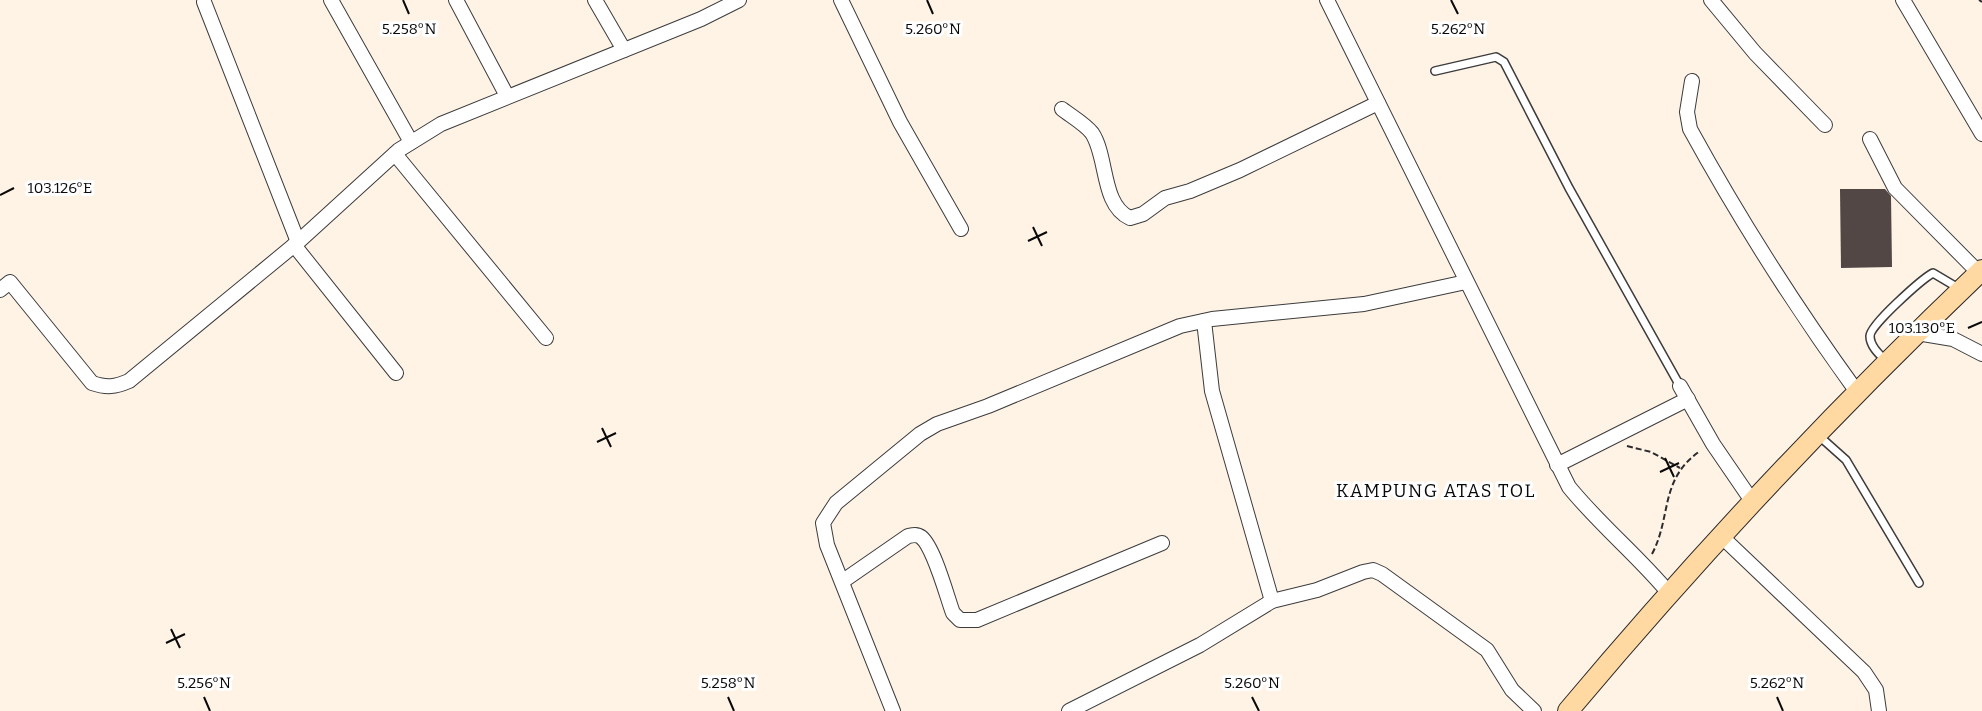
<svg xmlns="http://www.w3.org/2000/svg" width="1982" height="711" font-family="Bitter,serif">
	<rect width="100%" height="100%" fill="#fff3e6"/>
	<path fill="#524745" d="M1840,189H1885L1891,196L1892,267L1841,268Z"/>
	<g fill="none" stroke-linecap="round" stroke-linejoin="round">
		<g stroke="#3c3c3c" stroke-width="10">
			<g id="service">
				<path d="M1435,71L1496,57L1504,62L1569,188L1680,386"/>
				<path d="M1885,360C1879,354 1870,346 1870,336C1870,325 1922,279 1933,273L1960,289"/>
				<path d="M1818,435L1846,460L1919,583"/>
			</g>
		</g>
		<g stroke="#3c3c3c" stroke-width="16">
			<g id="minor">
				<path d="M331,0L411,142"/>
				<path d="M456,0L507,96"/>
				<path d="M595,0L624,50"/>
				<path d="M841,0L900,122L961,229"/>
				<path d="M1327,0L1569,487C1600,525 1637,555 1668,592"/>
				<path d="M1711,0L1755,53L1825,125"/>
				<path d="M1903,0L1982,134"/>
				<path d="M204,2L298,242"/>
				<path d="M1692,81L1687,112L1690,129C1740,220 1796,308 1857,392"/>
				<path d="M1062,109C1071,116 1085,124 1092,133C1108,157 1101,205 1130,218L1143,214L1165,198L1190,191L1240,170L1378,103"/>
				<path d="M1870,139L1895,188L1979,273"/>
				<path d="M395,154L546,338"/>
				<path d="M294,245L396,373"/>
				<path d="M0,290L10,282L92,383C107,388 115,387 129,381L298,242L399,150L441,124L701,19L739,0"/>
				<path d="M1204,321L1212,391L1272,601"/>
				<path d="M1917,333L1953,339L1982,354"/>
				<path d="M1680,386L1713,444L1752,501"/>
				<path d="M1557,465L1688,399"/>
				<path d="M1720,535L1864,672L1876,690L1879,711"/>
				<path d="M843,581L908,536C913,535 917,534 921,537C934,547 947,597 953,613L960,620H977L1162,543"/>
				<path d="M893,711L827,545L823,523L836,503L920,434L937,424L988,406L1180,326L1212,319L1364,304L1466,282"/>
				<path d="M1069,711L1200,645L1272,601L1317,590L1363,572L1373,570L1382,574L1487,650L1512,690L1534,711"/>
			</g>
		</g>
		<g stroke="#2b2b2b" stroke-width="22">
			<path id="secondary" d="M1568,711C1698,556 1835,410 1982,270"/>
		</g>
		<g stroke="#2b2b2b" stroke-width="2" stroke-dasharray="6 3" stroke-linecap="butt">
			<path d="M1979,0L1982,2"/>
			<path d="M1627,446L1651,452L1680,468"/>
			<path d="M1652,554C1672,516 1659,480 1700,451"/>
		</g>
		<use href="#service" stroke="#fff" stroke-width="7"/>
		<use href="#minor" stroke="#fff" stroke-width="14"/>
		<use href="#secondary" stroke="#ffd9a1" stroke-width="20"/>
	</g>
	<path fill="none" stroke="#090909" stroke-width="2" d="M403,0L409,14M927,0L933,14M1451,0L1458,14M0,195L14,188M1033,227L1042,246M1028,241L1047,232M1968,328L1982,322M602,428L611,447M597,442L616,433M1665,458L1674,477M1660,472L1679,463M171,629L180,648M166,643L185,634M204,697L210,711M728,697L734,711M1252,697L1259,711M1777,697L1783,711"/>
	<g text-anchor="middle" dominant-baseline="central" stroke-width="6" stroke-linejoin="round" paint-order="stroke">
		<g font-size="18" letter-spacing="1.5" fill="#090909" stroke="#fff">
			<text x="1436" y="491">KAMPUNG ATAS TOL</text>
		</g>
	</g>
	<g font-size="15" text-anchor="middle" fill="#090909" stroke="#fff" stroke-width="6" stroke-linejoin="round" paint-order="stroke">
		<text x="409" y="34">5.258°N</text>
		<text x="933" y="34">5.260°N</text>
		<text x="1458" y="34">5.262°N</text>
		<text x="60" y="193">103.126°E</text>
		<text x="1922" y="333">103.130°E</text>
		<text x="204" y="688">5.256°N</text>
		<text x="728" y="688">5.258°N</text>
		<text x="1252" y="688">5.260°N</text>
		<text x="1777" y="688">5.262°N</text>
	</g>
</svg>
